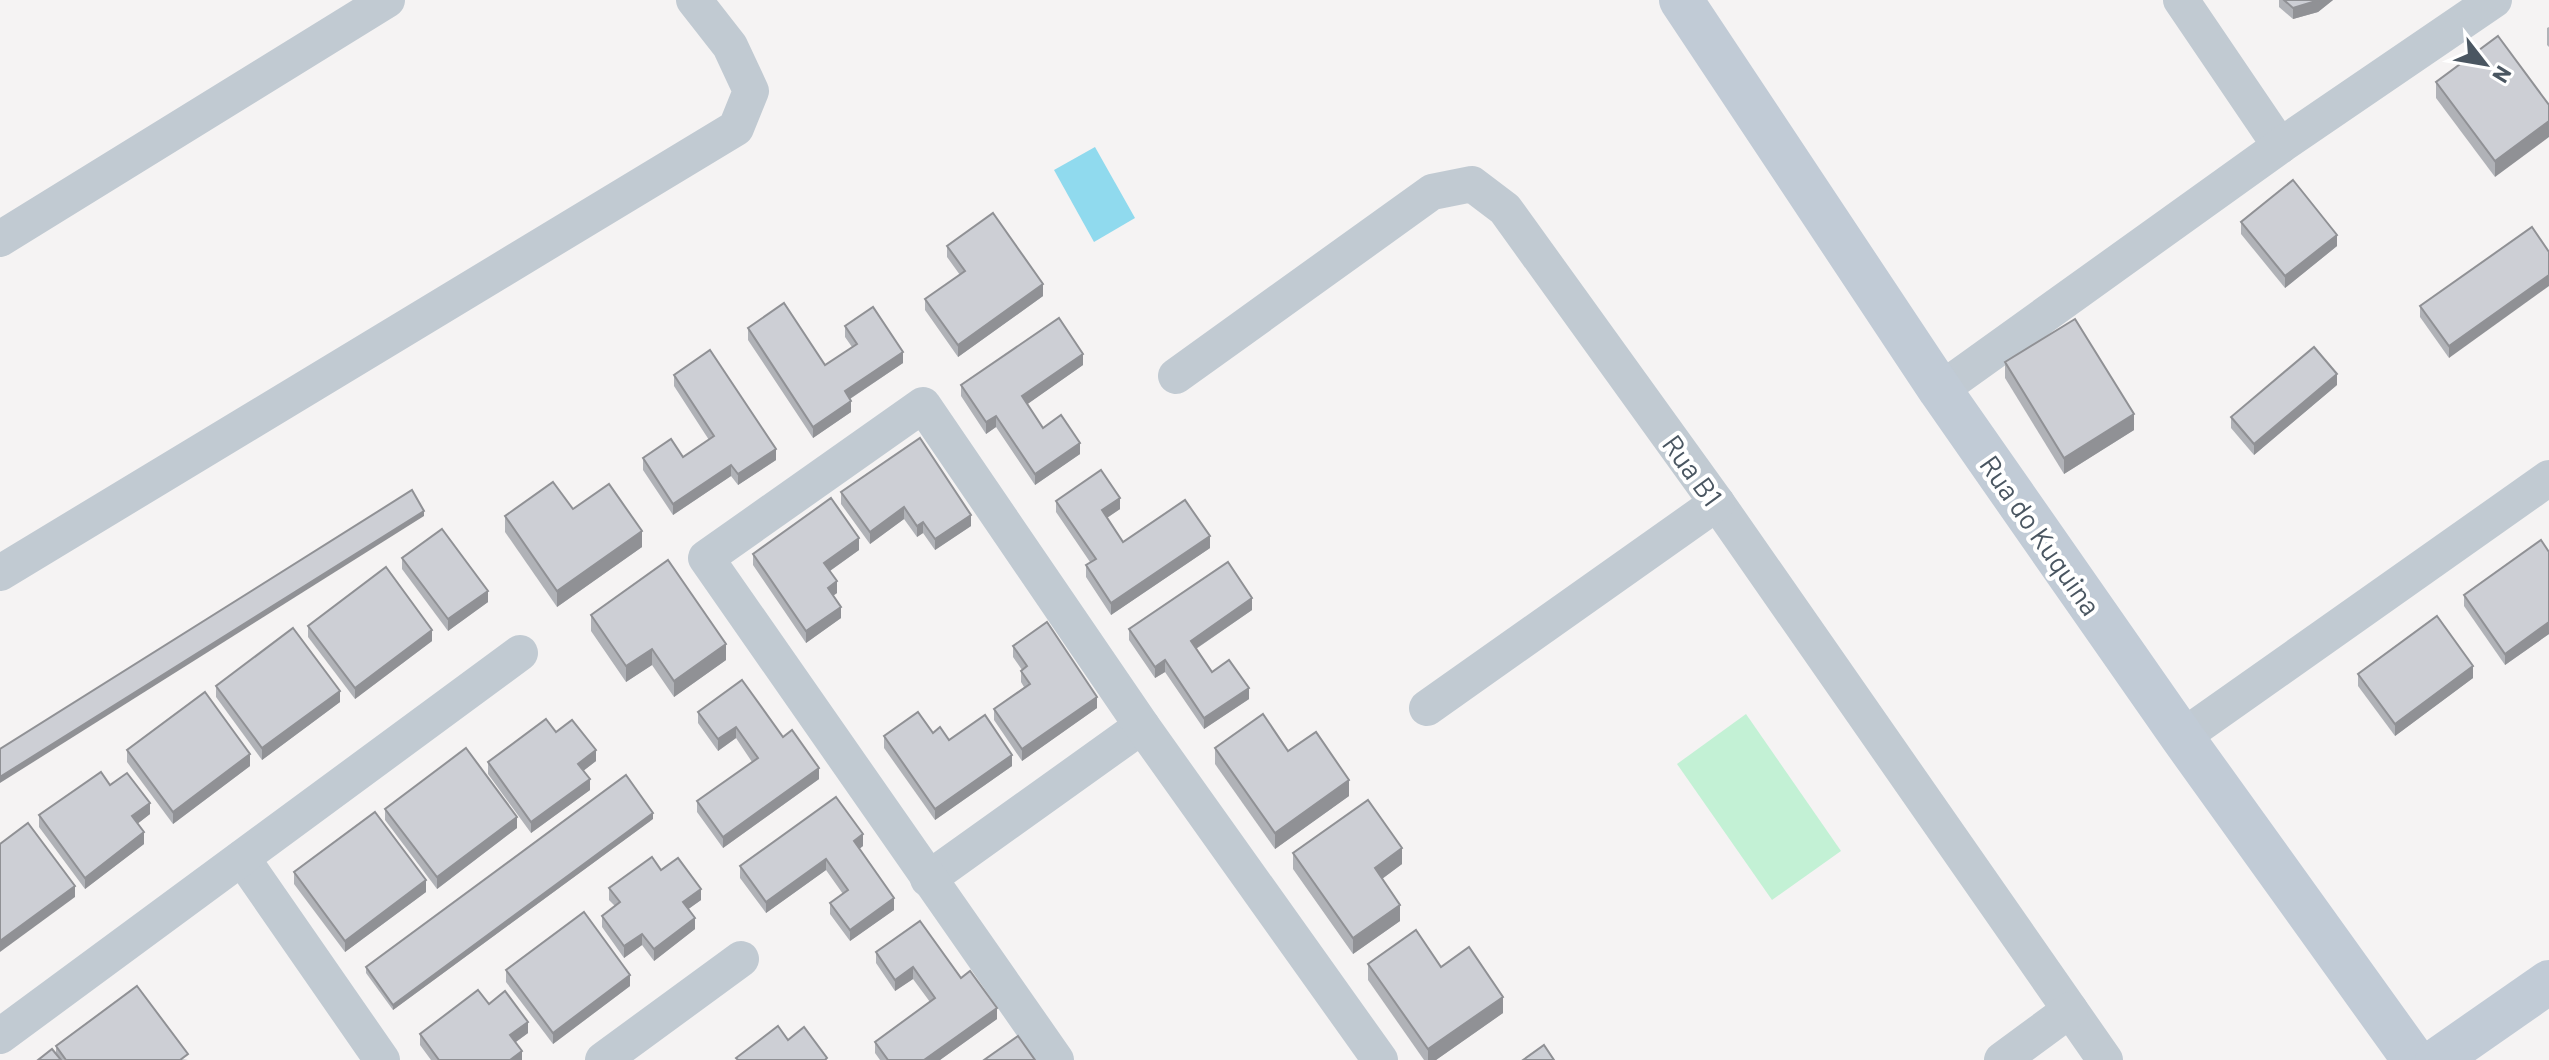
<svg xmlns="http://www.w3.org/2000/svg" width="2549" height="1060" font-family="Barlow,sans-serif">
	<rect width="100%" height="100%" fill="#f5f3f3"/>
	<path fill="#c3f1d5" d="M1746,714L1841,851L1772,900L1677,764Z"/>
	<path fill="#90daee" d="M1095,147L1135,218L1094,242L1054,170Z"/>
	<g fill="none" stroke-linecap="round" stroke-linejoin="round">
		<g stroke="#c1cad2" stroke-width="36">
			<path d="M2181,0L2280,146"/>
			<path d="M0,239L387,0"/>
			<path d="M1176,376L1432,192L1472,184L1505,209L1717,503L2105,1060"/>
			<path d="M1940,390L2280,146L2494,0"/>
			<path d="M0,573L736,128L751,91L730,46L694,0"/>
			<path d="M1427,708L1717,503"/>
			<path d="M2182,737L2549,478"/>
			<path d="M242,858L382,1060"/>
			<path d="M928,879L1142,726"/>
			<path d="M0,1036L520,653"/>
			<path d="M603,1060L741,959"/>
			<path d="M1056,1060L706,558L923,405L1142,726L1380,1060"/>
			<path d="M2002,1060L2070,1010"/>
		</g>
		<g stroke="#c1cbd6" stroke-width="44">
			<path d="M1681,0L1940,390L2182,737L2414,1060"/>
			<path d="M2437,1060L2549,982"/>
		</g>
	</g>
	<g fill="#b0b2b7">
		<path d="M2279,0H2333L2318,12L2293,19L2279,7Z"/>
		<path d="M2549,27V47L2547,45V28Z"/>
		<path d="M2498,36L2495,177L2436,98V82Z"/>
		<path d="M2241,222L2337,246L2285,288L2241,234Z"/>
		<path d="M2532,227L2449,358L2420,317V306Z"/>
		<path d="M947,246L1043,296L958,357L925,310V299L960,275L947,257Z"/>
		<path d="M845,326L903,363L850,399L851,412L813,438L748,340V328L825,365L852,347L845,337Z"/>
		<path d="M2005,362L2134,430L2064,474L2005,378Z"/>
		<path d="M1083,365L1027,404L1043,428L1080,454L1035,485L996,427L986,434L961,396V385Z"/>
		<path d="M674,375L776,460L738,485L731,476L673,515L643,470V458L683,457L709,440L674,386Z"/>
		<path d="M2337,385L2254,455L2231,428V417Z"/>
		<path d="M920,438L971,526L935,550L923,533L917,537L904,519L870,544L841,504V492Z"/>
		<path d="M1056,501L1120,509L1107,518L1123,542L1210,548L1111,615L1086,577V565L1090,562L1056,512Z"/>
		<path d="M573,509L642,547L557,607L505,532V516Z"/>
		<path d="M859,550L830,571L837,593L833,596L841,618L806,643L753,565V554Z"/>
		<path d="M2549,552V634L2505,665L2464,606V595Z"/>
		<path d="M402,558L488,602L448,631L402,569Z"/>
		<path d="M1252,610L1196,649L1212,672L1249,699L1204,729L1165,672L1155,678L1129,640V629Z"/>
		<path d="M591,615L726,660L674,697L652,665L626,682L591,631Z"/>
		<path d="M308,626L432,641L355,699L308,637Z"/>
		<path d="M1013,646L1097,708L1022,761L994,720V709L1024,687L1021,682V671L1022,670L1013,657Z"/>
		<path d="M2358,674L2473,678L2395,736L2358,686Z"/>
		<path d="M216,686L340,702L262,760L216,697Z"/>
		<path d="M698,712L783,737L819,779L723,848L697,812V801L752,762L736,738L718,751L698,723Z"/>
		<path d="M556,732L596,761L583,771L590,790L531,833L488,774V762Z"/>
		<path d="M933,733L1012,766L935,820L884,748V736Z"/>
		<path d="M1215,748L1288,751L1349,796L1275,849L1215,764Z"/>
		<path d="M127,750L250,766L173,824L127,762Z"/>
		<path d="M110,785L150,814L137,824L144,844L85,889L39,827V815Z"/>
		<path d="M385,809L517,828L437,889L385,820Z"/>
		<path d="M653,819L393,1010L366,973V967Z"/>
		<path d="M863,846L859,849L894,910L850,941L830,914V903L843,894L826,870L766,913L740,878V866Z"/>
		<path d="M1293,853L1402,864L1382,879L1400,921L1353,954L1293,869Z"/>
		<path d="M661,870L701,900L688,909L695,929L654,961L642,945L624,958L602,927V916L615,906L609,900V888Z"/>
		<path d="M294,872L426,892L345,952L294,884Z"/>
		<path d="M876,952L961,978L997,1019L940,1060H880L875,1053V1042L930,1002L913,979L895,991L876,963Z"/>
		<path d="M1368,964L1441,967L1503,1013L1436,1060H1424L1368,980Z"/>
		<path d="M506,970L630,986L553,1044L506,982Z"/>
		<path d="M489,1004L528,1033L516,1042L522,1060H431L420,1045V1034Z"/>
		<path d="M56,1046L188,1060H38L56,1053Z"/>
	</g>
	<g fill="#909195">
		<path d="M2319,0H2333L2318,12L2293,19V8Z"/>
		<path d="M2549,121V137L2495,177V161Z"/>
		<path d="M2337,235V246L2285,288V276Z"/>
		<path d="M2549,275V286L2449,358V346Z"/>
		<path d="M1043,284V296L958,357V345Z"/>
		<path d="M903,352V363L845,402V391Z"/>
		<path d="M1083,354V365L1022,408V396Z"/>
		<path d="M2337,374V385L2254,455V444Z"/>
		<path d="M851,401V412L813,438V427Z"/>
		<path d="M2134,414V430L2064,474V458Z"/>
		<path d="M996,416V427L986,434V422Z"/>
		<path d="M1080,443V454L1035,485V474Z"/>
		<path d="M776,449V460L738,485V474Z"/>
		<path d="M731,465V476L673,515V504Z"/>
		<path d="M1120,498V509L1102,521V510Z"/>
		<path d="M904,507V519L870,544V532Z"/>
		<path d="M424,511V516L0,783V777Z"/>
		<path d="M971,515V526L935,550V539Z"/>
		<path d="M923,522V533L917,537V526Z"/>
		<path d="M642,531V547L557,607V591Z"/>
		<path d="M1210,536V548L1111,615V603Z"/>
		<path d="M859,538V550L824,575V563Z"/>
		<path d="M837,581V593L828,599V588Z"/>
		<path d="M488,591V602L448,631V619Z"/>
		<path d="M1252,598V610L1191,652V641Z"/>
		<path d="M841,607V618L806,643V631Z"/>
		<path d="M2549,622V634L2505,665V654Z"/>
		<path d="M432,630V641L355,699V688Z"/>
		<path d="M726,644V660L674,697V681Z"/>
		<path d="M652,649V665L626,682V666Z"/>
		<path d="M1165,660V672L1155,678V667Z"/>
		<path d="M2473,666V678L2395,736V724Z"/>
		<path d="M1249,688V699L1204,729V718Z"/>
		<path d="M340,691V702L262,760V748Z"/>
		<path d="M1097,697V708L1022,761V749Z"/>
		<path d="M736,727V738L718,751V739Z"/>
		<path d="M596,750V761L578,775V764Z"/>
		<path d="M250,754V766L173,824V812Z"/>
		<path d="M1012,755V766L935,820V809Z"/>
		<path d="M819,768V779L723,848V837Z"/>
		<path d="M590,779V790L531,833V822Z"/>
		<path d="M1349,780V796L1275,849V833Z"/>
		<path d="M150,803V814L132,828V816Z"/>
		<path d="M653,813V819L393,1010V1005Z"/>
		<path d="M517,817V828L437,889V877Z"/>
		<path d="M144,832V844L85,889V878Z"/>
		<path d="M863,834V846L854,853V841Z"/>
		<path d="M1402,848V864L1375,884V868Z"/>
		<path d="M826,859V870L766,913V902Z"/>
		<path d="M426,880V892L345,952V941Z"/>
		<path d="M75,886V897L0,952V941Z"/>
		<path d="M701,889V900L683,913V902Z"/>
		<path d="M894,898V910L850,941V930Z"/>
		<path d="M1400,905V921L1353,954V938Z"/>
		<path d="M695,918V929L654,961V949Z"/>
		<path d="M642,934V945L624,958V946Z"/>
		<path d="M913,967V979L895,991V980Z"/>
		<path d="M630,975V986L553,1044V1033Z"/>
		<path d="M1503,997V1013L1436,1060H1428V1049Z"/>
		<path d="M997,1008V1019L940,1060H924Z"/>
		<path d="M528,1022V1033L510,1046V1035Z"/>
		<path d="M522,1051V1060H510Z"/>
	</g>
	<g fill="#cdcfd5" stroke="#909195" stroke-width="2">
		<path d="M2284,0H2319L2293,8Z"/>
		<path d="M2498,36L2549,105V121L2495,161L2436,82Z"/>
		<path d="M2293,180L2337,235L2285,276L2241,222Z"/>
		<path d="M993,213L1043,284L958,345L925,299L965,271L947,246Z"/>
		<path d="M2532,227L2549,252V275L2449,346L2420,306Z"/>
		<path d="M784,303L825,365L857,344L845,326L873,307L903,352L845,391L851,401L813,427L748,328Z"/>
		<path d="M1059,318L1083,354L1022,396L1043,428L1061,415L1080,443L1035,474L996,416L986,422L961,385Z"/>
		<path d="M2075,319L2134,414L2064,458L2005,362Z"/>
		<path d="M2314,347L2337,374L2254,444L2231,417Z"/>
		<path d="M710,350L776,449L738,474L731,465L673,504L643,458L671,439L683,457L714,436L674,375Z"/>
		<path d="M920,438L971,515L935,539L923,522L917,526L904,507L870,532L841,492Z"/>
		<path d="M1101,470L1120,498L1102,510L1123,542L1185,500L1210,536L1111,603L1086,565L1096,559L1056,501Z"/>
		<path d="M553,482L573,509L609,484L642,531L557,591L505,516Z"/>
		<path d="M412,490L424,511L0,777V749Z"/>
		<path d="M831,498L859,538L824,563L837,581L828,588L841,607L806,631L753,554Z"/>
		<path d="M442,529L488,591L448,619L402,558Z"/>
		<path d="M2541,540L2549,552V622L2505,654L2464,595Z"/>
		<path d="M668,560L726,644L674,681L652,649L626,666L591,615Z"/>
		<path d="M1228,562L1252,598L1191,641L1212,672L1229,660L1249,688L1204,718L1165,660L1155,667L1129,629Z"/>
		<path d="M386,567L432,630L355,688L308,626Z"/>
		<path d="M2437,616L2473,666L2395,724L2358,674Z"/>
		<path d="M1047,622L1097,697L1022,749L994,709L1030,684L1021,671L1027,666L1013,646Z"/>
		<path d="M293,628L340,691L262,748L216,686Z"/>
		<path d="M742,680L783,737L792,730L819,768L723,837L697,801L758,758L736,727L718,739L698,712Z"/>
		<path d="M205,692L250,754L173,812L127,750Z"/>
		<path d="M918,712L933,733L940,727L949,740L985,715L1012,755L935,809L884,736Z"/>
		<path d="M1263,714L1288,751L1316,732L1349,780L1275,833L1215,748Z"/>
		<path d="M546,719L556,732L572,720L596,750L578,764L590,779L531,822L488,762Z"/>
		<path d="M466,748L517,817L437,877L385,809Z"/>
		<path d="M101,772L110,785L127,773L150,803L132,816L144,832L85,878L39,815Z"/>
		<path d="M626,775L653,813L393,1005L366,967Z"/>
		<path d="M836,797L863,834L854,841L894,898L850,930L830,903L848,890L826,859L766,902L740,866Z"/>
		<path d="M1368,800L1402,848L1375,868L1400,905L1353,938L1293,853Z"/>
		<path d="M375,812L426,880L345,941L294,872Z"/>
		<path d="M28,823L75,886L0,941V844Z"/>
		<path d="M652,857L661,870L678,858L701,889L683,902L695,918L654,949L642,934L624,946L602,916L620,902L609,888Z"/>
		<path d="M584,912L630,975L553,1033L506,970Z"/>
		<path d="M920,921L961,978L970,971L997,1008L924,1060H888L875,1042L935,998L913,967L895,980L876,952Z"/>
		<path d="M1416,930L1441,967L1469,947L1503,997L1428,1049L1368,964Z"/>
		<path d="M137,986L188,1054L180,1060H66L56,1046Z"/>
		<path d="M478,990L489,1004L505,991L528,1022L510,1035L522,1051L510,1060H439L420,1034Z"/>
		<path d="M778,1026L788,1040L804,1027L827,1058L825,1060H738L736,1058Z"/>
		<path d="M1018,1036L1035,1060H984Z"/>
		<path d="M1544,1045L1554,1060H1523Z"/>
		<path d="M52,1049L61,1060H38Z"/>
	</g>
	<g text-anchor="middle" dominant-baseline="central" stroke-width="8" stroke-linejoin="round" paint-order="stroke">
		<g font-size="28" fill="#4a5661" stroke="#fff">
			<text transform="translate(1693 470) rotate(54)">Rua B1</text>
			<text transform="translate(2041 535) rotate(55)">Rua do Kuquina</text>
		</g>
	</g>
	<g transform="translate(2485 64) rotate(121)" stroke="#ffffff" stroke-width="6" paint-order="stroke">
	<path d="M0-6L14 30L0 20L-14 30Z" fill="#4a5661"/>
	<text y="-12" font-size="22" font-weight="bold" text-anchor="middle" fill="#4a5661">N</text>
	</g>
</svg>
